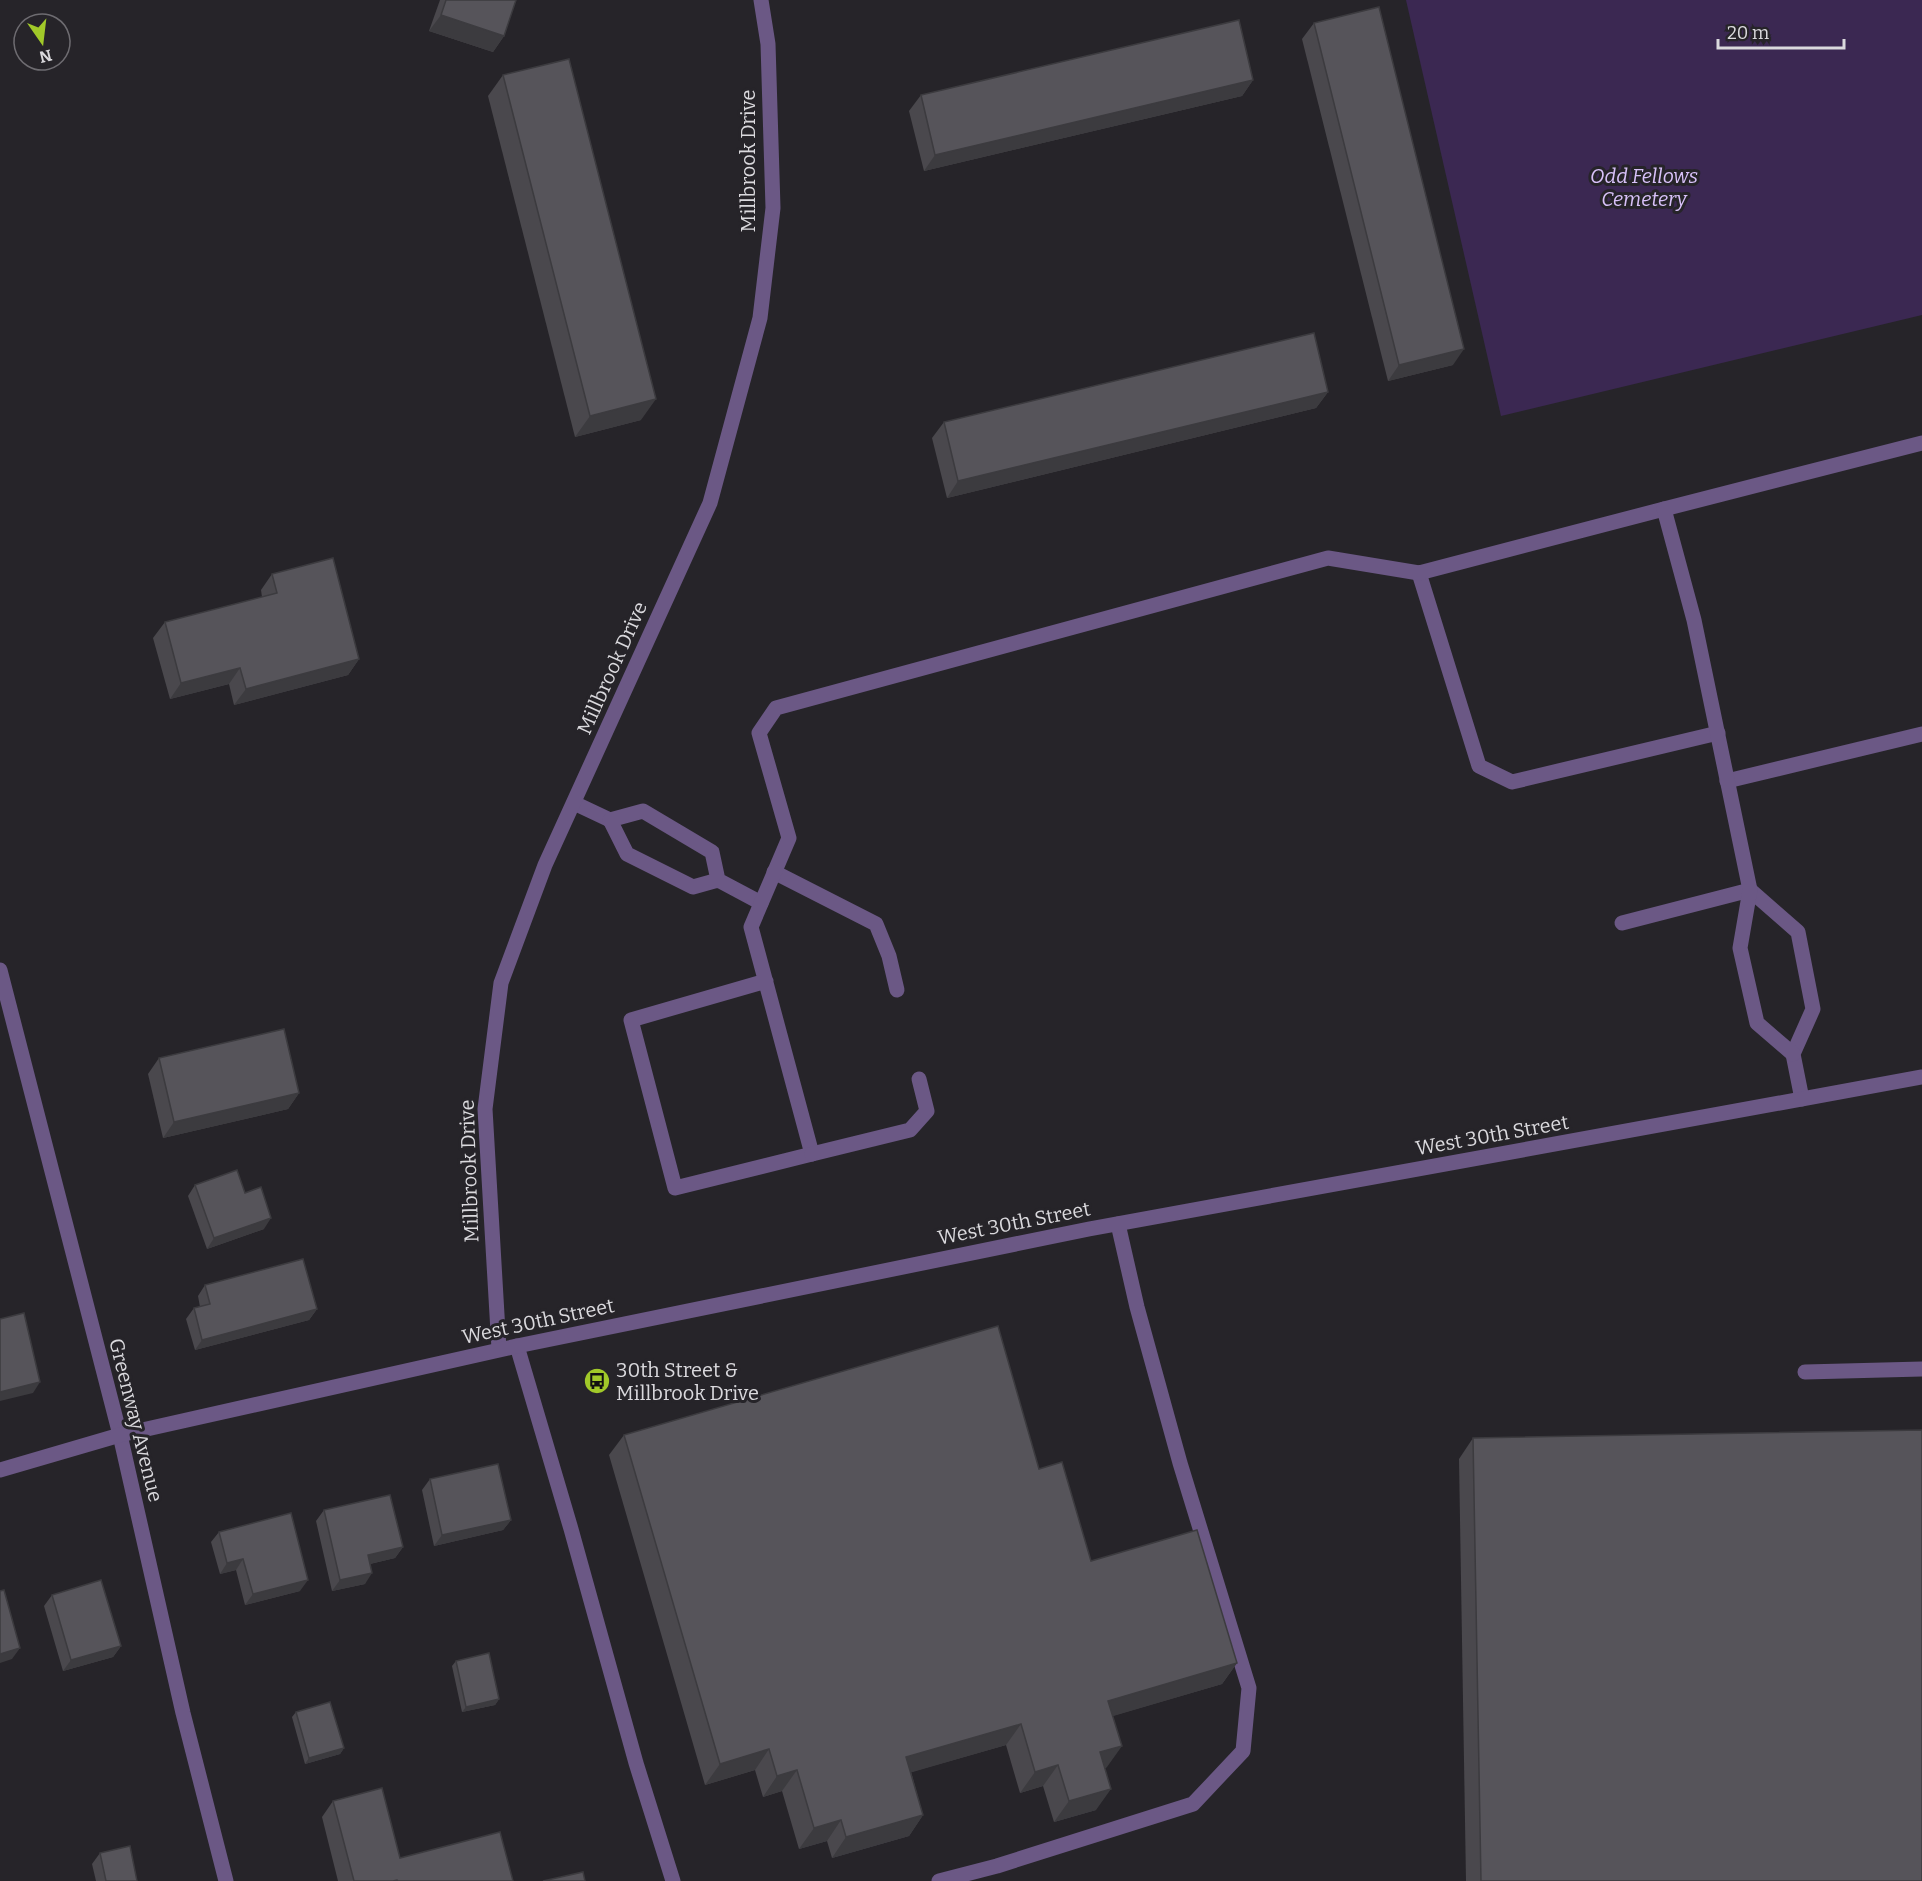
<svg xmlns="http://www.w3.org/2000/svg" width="1922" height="1881" font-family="Bitter,serif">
	<rect width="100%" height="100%" fill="#262429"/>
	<path fill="#3b2852" d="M1406,0H1922V315L1501,416Z"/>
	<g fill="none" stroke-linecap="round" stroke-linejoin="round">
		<g stroke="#6b5885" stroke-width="15">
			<path d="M1419,573L1479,766L1512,782L1718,733"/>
			<path d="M1727,781L1922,734"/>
			<path d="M574,803L610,820"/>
			<path d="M774,872L876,924L889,956L897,990"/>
			<path d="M718,880L712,852L643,811L610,820L627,854L693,887L718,880L761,903"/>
			<path d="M1750,890L1798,932L1813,1009L1793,1054L1802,1099"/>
			<path d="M1622,923L1750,890"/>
			<path d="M766,981L631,1020L675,1188L812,1154L751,927L789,838L759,733L776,708L1328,558L1419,573L1664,509"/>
			<path d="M1793,1054L1757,1023L1740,948L1750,890L1694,620L1664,509L1922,443"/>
			<path d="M812,1154L910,1130L927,1111L919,1079"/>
			<path d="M517,1346L571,1529L636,1763L673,1881"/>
			<path d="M1805,1372L1922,1369"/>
			<path d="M939,1881L997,1866L1193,1804L1243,1751L1249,1688L1180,1463L1137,1307L1118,1224"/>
		</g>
		<g stroke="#6b5885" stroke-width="15">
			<path d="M0,970L120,1435L183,1713L226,1881"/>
			<path d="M499,1349L485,1109L501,983L545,865L710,503L760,318L773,208L768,44L761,0"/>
		</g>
		<path stroke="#6b5885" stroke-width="15" d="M0,1470L120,1435L517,1346L1089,1229L1922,1077"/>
	</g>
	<g fill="#4a484d">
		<path d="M440,0H516L504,36L493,52L429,31Z"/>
		<path d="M1314,23L1453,365L1388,381L1302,39Z"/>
		<path d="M503,75L641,420L575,437L488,96Z"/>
		<path d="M1253,80L1242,96L924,171L909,111L921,95Z"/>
		<path d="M1328,392L1316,408L947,498L932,438L944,422Z"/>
		<path d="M272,574L359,659L348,675L234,705L229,684L170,699L153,638L165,622L262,597L261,590Z"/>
		<path d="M159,1058L299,1093L288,1109L163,1138L148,1074Z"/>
		<path d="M195,1185L245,1193L264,1229L207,1249L188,1196Z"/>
		<path d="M205,1285L317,1309L309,1320L195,1350L186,1319L194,1308L200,1307L198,1296Z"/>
		<path d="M624,1435L1039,1469L1091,1561L1237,1663L1222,1684L1112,1716L1107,1767L1105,1768L1096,1810L1054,1822L1043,1786L1020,1793L1006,1745L911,1772L923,1815L909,1836L832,1858L827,1841L799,1849L782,1791L763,1797L755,1770L705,1785L609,1455Z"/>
		<path d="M1473,1438L1922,1881H1466L1459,1459Z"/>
		<path d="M430,1479L511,1520L503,1530L434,1546L422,1490Z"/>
		<path d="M324,1510L403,1547L395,1558L370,1564L365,1584L332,1591L316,1521Z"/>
		<path d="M219,1532L300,1591L245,1605L236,1570L220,1574L211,1542Z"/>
		<path d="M52,1595L121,1646L113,1657L63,1671L44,1606Z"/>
		<path d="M456,1661L499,1699L495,1705L462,1712L452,1666Z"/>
		<path d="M296,1712L344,1748L340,1754L305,1764L292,1717Z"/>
		<path d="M333,1801L400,1858L513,1881H338L322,1817Z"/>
		<path d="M100,1853L137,1881H96L92,1864Z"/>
	</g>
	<g fill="#3c3b3f">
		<path d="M441,15L504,36L493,52L429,31Z"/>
		<path d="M1253,80L1242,96L924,171L935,155Z"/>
		<path d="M1464,349L1453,365L1388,381L1399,365Z"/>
		<path d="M1328,392L1316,408L947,498L958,481Z"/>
		<path d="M656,399L641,420L575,437L590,416Z"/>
		<path d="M359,659L348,675L234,705L246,689Z"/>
		<path d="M240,668L229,684L170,699L181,683Z"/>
		<path d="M299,1093L288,1109L163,1138L174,1122Z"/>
		<path d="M271,1218L264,1229L207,1249L214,1238Z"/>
		<path d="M317,1309L309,1320L195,1350L202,1340Z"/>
		<path d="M40,1382L33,1393L0,1401V1392Z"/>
		<path d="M511,1520L503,1530L434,1546L442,1535Z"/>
		<path d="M403,1547L395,1558L361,1566L368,1555Z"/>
		<path d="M243,1559L236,1570L220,1574L227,1563Z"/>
		<path d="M372,1573L365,1584L332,1591L340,1580Z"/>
		<path d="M308,1580L300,1591L245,1605L253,1594Z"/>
		<path d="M121,1646L113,1657L63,1671L71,1660Z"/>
		<path d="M20,1648L12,1659L0,1663V1654Z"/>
		<path d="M1237,1663L1222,1684L1093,1722L1108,1701Z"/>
		<path d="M499,1699L495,1705L462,1712L466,1707Z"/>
		<path d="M1021,1724L1006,1745L892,1778L906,1757Z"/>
		<path d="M1122,1746L1107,1767L1086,1773L1100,1752Z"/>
		<path d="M344,1748L340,1754L305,1764L309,1758Z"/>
		<path d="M769,1749L755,1770L705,1785L720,1764Z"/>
		<path d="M1058,1765L1043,1786L1020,1793L1035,1772Z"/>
		<path d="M797,1770L782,1791L763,1797L777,1776Z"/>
		<path d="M1111,1789L1096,1810L1054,1822L1069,1801Z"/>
		<path d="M923,1815L909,1836L832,1858L846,1837Z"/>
		<path d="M841,1820L827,1841L799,1849L814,1828Z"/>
	</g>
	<g fill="#56545a" stroke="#3c3b3f" stroke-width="1.5">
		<path d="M446,0H516L504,36L441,15Z"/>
		<path d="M1379,7L1464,349L1399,365L1314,23Z"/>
		<path d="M1239,20L1253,80L935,155L921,95Z"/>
		<path d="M569,59L656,399L590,416L503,75Z"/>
		<path d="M1314,333L1328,392L958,481L944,422Z"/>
		<path d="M333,558L359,659L246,689L240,668L181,683L165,622L277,593L272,574Z"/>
		<path d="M284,1029L299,1093L174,1122L159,1058Z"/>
		<path d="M237,1170L245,1193L261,1187L271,1218L214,1238L195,1185Z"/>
		<path d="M303,1259L317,1309L202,1340L194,1308L210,1304L205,1285Z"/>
		<path d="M24,1313L40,1382L0,1392V1319Z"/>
		<path d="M998,1326L1039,1469L1062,1462L1091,1561L1197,1530L1237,1663L1108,1701L1122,1746L1100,1752L1111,1789L1069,1801L1058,1765L1035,1772L1021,1724L906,1757L923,1815L846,1837L841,1820L814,1828L797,1770L777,1776L769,1749L720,1764L624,1435Z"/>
		<path d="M1922,1430V1881H1481L1473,1438Z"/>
		<path d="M498,1464L511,1520L442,1535L430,1479Z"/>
		<path d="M390,1495L403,1547L368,1555L372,1573L340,1580L324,1510Z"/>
		<path d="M291,1513L308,1580L253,1594L243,1559L227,1563L219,1532Z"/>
		<path d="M101,1580L121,1646L71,1660L52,1595Z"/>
		<path d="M4,1590L20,1648L0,1654V1591Z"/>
		<path d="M489,1653L499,1699L466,1707L456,1661Z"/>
		<path d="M330,1702L344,1748L309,1758L296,1712Z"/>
		<path d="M382,1788L400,1858L500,1832L513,1881H398L397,1880L393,1881H354L333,1801Z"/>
		<path d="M130,1846L137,1881H106L100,1853Z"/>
		<path d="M583,1872L585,1881H543Z"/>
	</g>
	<defs>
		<g id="bus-disc" transform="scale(1.35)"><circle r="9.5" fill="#a1c929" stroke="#262429"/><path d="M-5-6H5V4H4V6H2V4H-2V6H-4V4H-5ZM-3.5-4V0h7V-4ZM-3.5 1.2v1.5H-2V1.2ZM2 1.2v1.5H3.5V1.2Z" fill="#111"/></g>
	</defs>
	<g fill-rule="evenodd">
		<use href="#bus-disc" x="597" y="1381"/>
	</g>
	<g text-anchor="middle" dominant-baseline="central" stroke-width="6" stroke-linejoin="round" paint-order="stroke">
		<g font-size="20" fill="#dad9dd" stroke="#262429">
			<text transform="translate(748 161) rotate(-90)">Millbrook Drive</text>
			<text transform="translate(612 668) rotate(-66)">Millbrook Drive</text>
			<text transform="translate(1492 1135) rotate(-10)">West 30th Street</text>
			<text transform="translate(469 1171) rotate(-92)">Millbrook Drive</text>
			<text transform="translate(1014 1223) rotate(-11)">West 30th Street</text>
			<text transform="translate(538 1321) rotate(-12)">West 30th Street</text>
			<text transform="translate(136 1420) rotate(76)">Greenway Avenue</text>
		</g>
		<g font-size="20" font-style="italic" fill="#d8c1f9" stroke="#262429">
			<text x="1644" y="176">Odd Fellows<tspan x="1644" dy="23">Cemetery</tspan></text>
		</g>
		<g font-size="20" fill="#dad9dd" stroke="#262429" text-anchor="start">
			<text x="616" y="1370">30th Street &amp;<tspan x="616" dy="23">Millbrook Drive</tspan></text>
		</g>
	</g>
	<g transform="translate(42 42) rotate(166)"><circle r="28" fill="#262429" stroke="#6e6c71" stroke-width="1.5"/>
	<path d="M0-4.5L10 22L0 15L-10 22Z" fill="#a1c929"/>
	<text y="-9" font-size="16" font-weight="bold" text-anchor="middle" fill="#dad9dd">N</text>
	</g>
	<path d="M1718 39v9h126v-9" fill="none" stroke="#dad9dd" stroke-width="3"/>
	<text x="1727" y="39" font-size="18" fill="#dad9dd" stroke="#262429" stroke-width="4.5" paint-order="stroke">20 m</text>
</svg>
